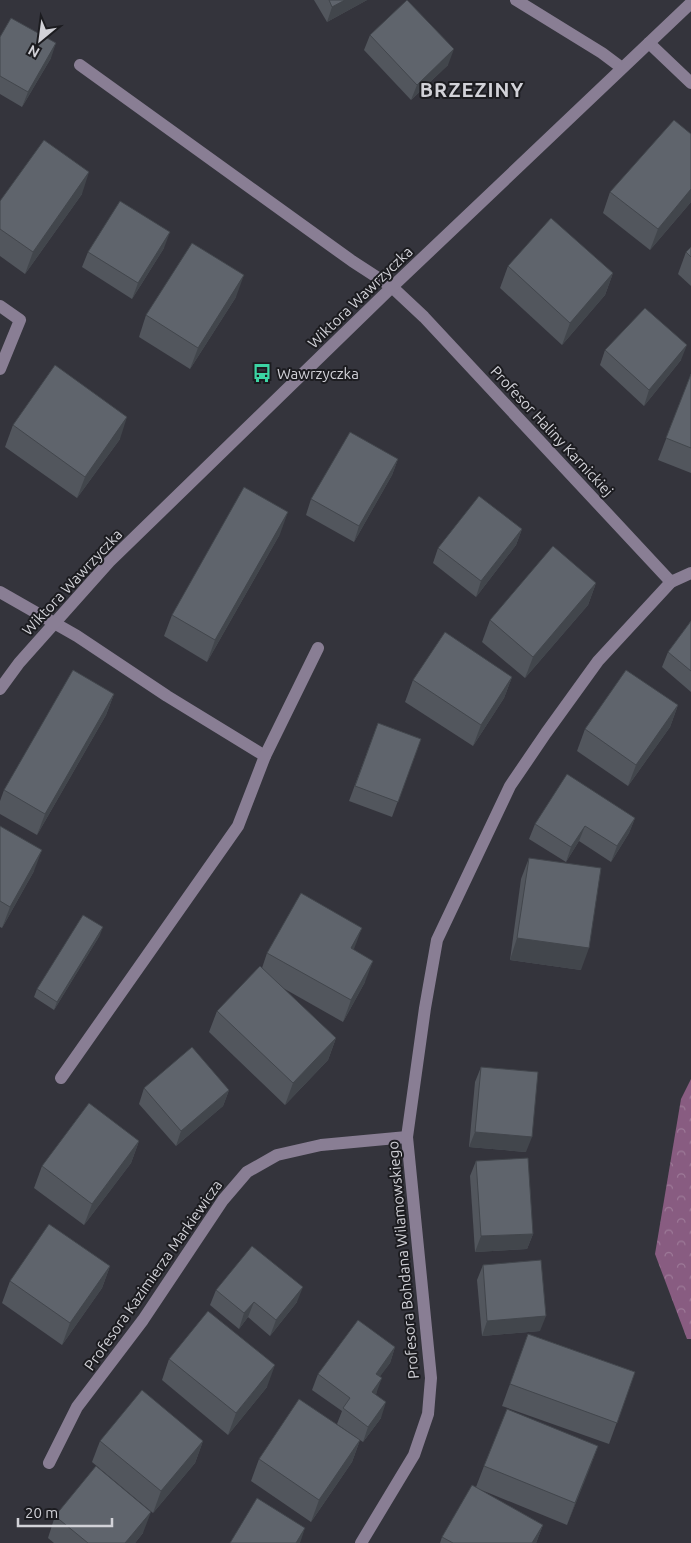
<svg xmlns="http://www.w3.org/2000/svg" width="691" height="1543" font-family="Ubuntu,sans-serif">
	<defs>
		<pattern id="forest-crowns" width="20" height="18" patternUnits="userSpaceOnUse" patternTransform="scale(1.25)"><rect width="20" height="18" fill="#885c81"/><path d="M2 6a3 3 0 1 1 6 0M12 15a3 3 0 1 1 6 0" fill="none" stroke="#9d7a98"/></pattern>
	</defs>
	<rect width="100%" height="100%" fill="#34343c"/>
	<path fill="url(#forest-crowns)" d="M691,1079V1339H687L655,1254L681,1099Z"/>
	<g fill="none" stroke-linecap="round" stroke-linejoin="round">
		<g stroke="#897e94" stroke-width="12">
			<path d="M516,0L602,53L622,68"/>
			<path d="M649,43L691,83"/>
			<path d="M80,65L352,261L392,287L424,317L671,582L691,573"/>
			<path d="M0,306L20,320L0,369"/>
			<path d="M0,592L77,636L167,696L265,756"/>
			<path d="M0,689L19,663L109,562L392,287L691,3"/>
			<path d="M61,1078L238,826L265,756L318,648"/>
			<path d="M49,1463L77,1407L143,1320L223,1200L247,1172L277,1155L321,1145L407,1137"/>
			<path d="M361,1543L414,1455L428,1414L431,1378L407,1137L425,1008L437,940L510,786L546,733L598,661L671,582"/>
		</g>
	</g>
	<g fill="#52565d">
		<path d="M314,0H367L327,22Z"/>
		<path d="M370,35L448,65L411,100L364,50Z"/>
		<path d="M0,37L51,58L22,107L0,94Z"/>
		<path d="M691,134V202L650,250L603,213L610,192Z"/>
		<path d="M82,194L25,274L0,256V201Z"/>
		<path d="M691,247V286L678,274L686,252Z"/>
		<path d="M164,248L132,299L82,267L88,252Z"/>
		<path d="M508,266L613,273L605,295L562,345L500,288Z"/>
		<path d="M236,297L190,369L139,337L146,315Z"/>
		<path d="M605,350L681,360L644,406L600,365Z"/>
		<path d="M691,374V473L658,460Z"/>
		<path d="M13,425L120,439L77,498L5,447Z"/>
		<path d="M398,459L392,475L354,542L306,515L311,499Z"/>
		<path d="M522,529L516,545L476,597L433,563L438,548Z"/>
		<path d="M280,534L207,662L164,636L172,615Z"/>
		<path d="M596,583L588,605L525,678L482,642L490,620Z"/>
		<path d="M691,621V692L662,667L668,652Z"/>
		<path d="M512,677L504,698L473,746L405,702L413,680Z"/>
		<path d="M114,694L106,715L37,835L0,814V801L4,790Z"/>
		<path d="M678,705L670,727L628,786L577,751L585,729Z"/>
		<path d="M378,723L421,739L392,817L349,801Z"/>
		<path d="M635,818L629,833L611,862L579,841L566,862L529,839L535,824Z"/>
		<path d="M0,826L34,871L2,928L0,927Z"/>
		<path d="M529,858L581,970L510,960L521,879Z"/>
		<path d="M100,935L54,1010L34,997L37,989Z"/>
		<path d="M354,950L365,982L343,1022L283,988L336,1038L328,1060L285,1105L209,1032L217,1011L262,968L267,953Z"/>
		<path d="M481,1067L526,1152L469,1147L475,1082Z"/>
		<path d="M144,1088L229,1090L223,1106L176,1146L139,1104Z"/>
		<path d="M139,1141L131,1163L84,1225L34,1188L42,1166Z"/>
		<path d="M476,1161L533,1234L527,1249L475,1252L470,1176Z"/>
		<path d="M483,1265L540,1331L482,1336L477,1280Z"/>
		<path d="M110,1266L102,1288L62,1345L2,1303L10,1281Z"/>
		<path d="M216,1290L297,1302L270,1336L248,1317L239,1329L210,1305Z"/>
		<path d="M528,1334L635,1372L609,1444L502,1406Z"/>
		<path d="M395,1347L390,1363L379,1377L376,1395L381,1418L363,1442L360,1440L352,1462L311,1522L251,1481L259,1459L357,1438L337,1424L342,1411L312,1390L318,1374Z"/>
		<path d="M169,1359L267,1387L228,1435L162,1380Z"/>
		<path d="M100,1441H203L195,1463L153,1513L92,1462Z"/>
		<path d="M598,1446L567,1525L479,1489L543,1525L536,1543H440L442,1537L476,1487L484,1466Z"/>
		<path d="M55,1516L143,1533L135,1543H54L48,1538Z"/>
	</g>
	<g fill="#42464c">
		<path d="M345,0H367L327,22L332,7Z"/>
		<path d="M56,43L51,58L22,107L28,92Z"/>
		<path d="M454,49L448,65L411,100L417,85Z"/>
		<path d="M89,172L82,194L25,274L33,252Z"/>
		<path d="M691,189V202L650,250L658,229Z"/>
		<path d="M170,232L164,248L132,299L138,283Z"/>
		<path d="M613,273L605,295L562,345L570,323Z"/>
		<path d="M244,275L236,297L190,369L198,348Z"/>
		<path d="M687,345L681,360L644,406L649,390Z"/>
		<path d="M127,417L120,439L77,498L85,477Z"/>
		<path d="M398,459L392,475L354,542L359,526Z"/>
		<path d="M288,512L280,534L207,662L215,640Z"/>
		<path d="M522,529L516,545L476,597L481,581Z"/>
		<path d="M596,583L588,605L525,678L533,657Z"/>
		<path d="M512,677L504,698L473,746L481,725Z"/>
		<path d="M114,694L106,715L37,835L45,814Z"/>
		<path d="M678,705L670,727L628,786L636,765Z"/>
		<path d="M635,818L629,833L611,862L617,846Z"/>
		<path d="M585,826L579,841L566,862L571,847Z"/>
		<path d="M42,850L34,871L2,928L10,907Z"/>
		<path d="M103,927L100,935L54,1010L57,1002Z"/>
		<path d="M362,928L354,949L343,970L351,948Z"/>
		<path d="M517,938L589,948L581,970L510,960Z"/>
		<path d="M373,961L365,982L343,1022L351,1000Z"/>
		<path d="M336,1038L328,1060L285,1105L293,1083Z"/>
		<path d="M229,1090L223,1106L176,1146L181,1131Z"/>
		<path d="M475,1132L532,1137L526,1152L469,1147Z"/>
		<path d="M139,1141L131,1163L84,1225L92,1204Z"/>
		<path d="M533,1234L527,1249L475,1252L481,1236Z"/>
		<path d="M110,1266L102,1288L62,1345L70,1323Z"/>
		<path d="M303,1287L297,1302L270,1336L276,1320Z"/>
		<path d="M254,1302L248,1317L239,1329L244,1313Z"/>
		<path d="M546,1316L540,1331L482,1336L487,1321Z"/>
		<path d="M395,1347L390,1363L370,1390L376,1374Z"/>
		<path d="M275,1365L267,1387L228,1435L236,1413Z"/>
		<path d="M382,1378L376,1394L366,1407L372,1392Z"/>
		<path d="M386,1402L381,1418L363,1442L368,1427Z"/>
		<path d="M360,1440L352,1462L311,1522L319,1500Z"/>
		<path d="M203,1441L195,1463L153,1513L161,1491Z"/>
		<path d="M598,1446L590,1468L567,1525L575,1503Z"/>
		<path d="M151,1512L143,1533L135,1543H125Z"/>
		<path d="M543,1525L536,1543H532Z"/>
		<path d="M305,1528L300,1543H296Z"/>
	</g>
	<g fill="#5f646c" stroke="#42464c">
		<path d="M329,0H345L332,7Z"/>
		<path d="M407,0L454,49L417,85L370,35Z"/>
		<path d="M11,18L56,43L28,92L0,76V37Z"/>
		<path d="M674,120L691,134V189L658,229L610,192Z"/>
		<path d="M44,140L89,172L33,252L0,229V201Z"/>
		<path d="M120,201L170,232L138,283L88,252Z"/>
		<path d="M551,218L613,273L570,323L508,266Z"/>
		<path d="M192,243L244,275L198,348L146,315Z"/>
		<path d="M691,247V257L686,252Z"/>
		<path d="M645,308L687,345L649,390L605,350Z"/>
		<path d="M55,365L127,417L85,477L13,425Z"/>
		<path d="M691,374V448L666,438Z"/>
		<path d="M350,432L398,459L359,526L311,499Z"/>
		<path d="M244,487L288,512L215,640L172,615Z"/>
		<path d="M479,496L522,529L481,581L438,548Z"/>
		<path d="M553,546L596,583L533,657L490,620Z"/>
		<path d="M691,621V671L668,652Z"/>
		<path d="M445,632L512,677L481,725L413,680Z"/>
		<path d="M73,670L114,694L45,814L4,790Z"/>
		<path d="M626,670L678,705L636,765L585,729Z"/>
		<path d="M378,723L421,739L398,802L355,786Z"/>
		<path d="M567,774L635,818L617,846L585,826L571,847L535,824Z"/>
		<path d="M0,826L42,850L10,907L0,901Z"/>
		<path d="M529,858L601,868L589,948L517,938Z"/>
		<path d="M301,893L362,928L351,948L373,961L351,1000L267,953Z"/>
		<path d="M83,915L103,927L57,1002L37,989Z"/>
		<path d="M260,966L336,1038L293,1083L217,1011Z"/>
		<path d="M192,1047L229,1090L181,1131L144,1088Z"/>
		<path d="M481,1067L538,1072L532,1137L475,1132Z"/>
		<path d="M89,1103L139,1141L92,1204L42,1166Z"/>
		<path d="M528,1158L533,1234L481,1236L476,1161Z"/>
		<path d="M49,1224L110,1266L70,1323L10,1281Z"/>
		<path d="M252,1246L303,1287L276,1320L254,1302L244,1313L216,1290Z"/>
		<path d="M541,1260L546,1316L487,1321L483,1265Z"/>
		<path d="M208,1311L275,1365L236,1413L169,1359Z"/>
		<path d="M358,1320L395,1347L376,1374L382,1378L372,1392L386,1402L368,1427L343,1408L350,1398L318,1374Z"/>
		<path d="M528,1334L635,1372L617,1423L510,1384Z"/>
		<path d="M142,1390L203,1441L161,1491L100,1441Z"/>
		<path d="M299,1399L360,1440L319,1500L259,1459Z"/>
		<path d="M507,1409L598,1446L575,1503L484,1466Z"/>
		<path d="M96,1466L151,1512L125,1543H88L55,1516Z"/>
		<path d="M472,1485L543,1525L532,1543H453L442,1537Z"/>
		<path d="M257,1498L305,1528L296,1543H230Z"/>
	</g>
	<defs>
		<g id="bus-bare" transform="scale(1.5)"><path d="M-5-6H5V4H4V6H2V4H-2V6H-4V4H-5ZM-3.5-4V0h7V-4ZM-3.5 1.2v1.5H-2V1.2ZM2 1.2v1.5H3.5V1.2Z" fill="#3cd4a4" stroke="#1c1c20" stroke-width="2.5" paint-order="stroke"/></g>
	</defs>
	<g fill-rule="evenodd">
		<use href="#bus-bare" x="262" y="373"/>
	</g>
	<g text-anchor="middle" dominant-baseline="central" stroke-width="4" stroke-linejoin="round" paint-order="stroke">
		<g font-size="15" fill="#d2d2d8" stroke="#1c1c20">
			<text transform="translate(360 297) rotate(-44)">Wiktora Wawrzyczka</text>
			<text transform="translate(552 431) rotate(47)">Profesor Haliny Karnickiej</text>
			<text transform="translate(72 582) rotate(-47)">Wiktora Wawrzyczka</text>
			<text transform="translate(403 1260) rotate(-95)">Profesora Bohdana Wilamowskiego</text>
			<text transform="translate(153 1275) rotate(-55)">Profesora Kazimierza Markiewicza</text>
		</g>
		<g font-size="15" fill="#d2d2d8" stroke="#1c1c20" text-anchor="start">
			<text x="277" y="373">Wawrzyczka</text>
		</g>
		<g font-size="20" font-weight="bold" letter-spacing="1" fill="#d2d2d8" stroke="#1c1c20">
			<text x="472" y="89">BRZEZINY</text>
		</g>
	</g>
	<g transform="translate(40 40) rotate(209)" stroke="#1c1c20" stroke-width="4" paint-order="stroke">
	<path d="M0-4L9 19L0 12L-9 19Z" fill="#d2d2d8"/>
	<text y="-8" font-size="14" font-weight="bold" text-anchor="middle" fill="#d2d2d8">N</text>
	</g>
	<path d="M18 1518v8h94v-8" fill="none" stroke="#d2d2d8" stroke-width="2.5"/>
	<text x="25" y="1518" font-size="15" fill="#d2d2d8" stroke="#1c1c20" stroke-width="4" paint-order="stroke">20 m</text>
</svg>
